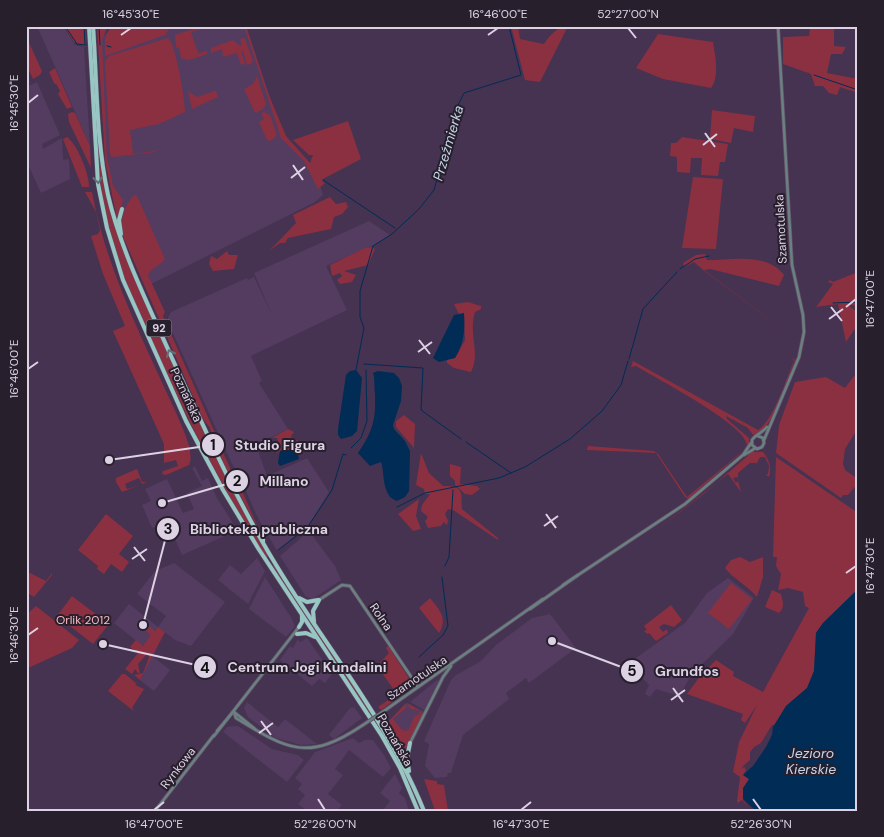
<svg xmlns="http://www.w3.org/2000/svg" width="884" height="837" font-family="'DM Sans',sans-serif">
	<rect width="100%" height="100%" fill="#463251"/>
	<g fill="#533c60">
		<path d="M37,26H63L75,45L84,47L90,146Z"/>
		<path d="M113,26H246L283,136L297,148L318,179L323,195L315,202L145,287L125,239L108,174L99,41Z"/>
		<path d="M37,82L60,135L42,144L43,149L62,138L63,160L69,159L70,179L41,193L26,160V87Z"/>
		<path d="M369,221L390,235L374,245L326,266L347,310L251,356L262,381L259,383L288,429L256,445L267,476L307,458L329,492L310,523L277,551L257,516L238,473L232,464L167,320L171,312L247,278L248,280L254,277L273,317L254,273Z"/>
		<path d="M195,467L202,481L208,478L217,498L236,528L226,533L225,536L182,555L167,521L152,528L142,505L151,501L145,489L167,479L183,513L194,509L187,493L202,486L192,468Z"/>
		<path d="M309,531L335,566L341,580L313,599L306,597L280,556Z"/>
		<path d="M257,558L265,571L248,604L218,580L230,565L241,574Z"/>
		<path d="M174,563L225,602L191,646L175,640L158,627L143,646L114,623L129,604L158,627L166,616L137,594L155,571Z"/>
		<path d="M265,577L292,619L295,626L286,637L249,609Z"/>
		<path d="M728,578L754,598L733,634L692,674L679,696L656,689L650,697L645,694L649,685L629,663L685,623L707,593Z"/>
		<path d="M550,614L576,648L529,683L526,678L506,693L509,699L463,735L451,773H448L447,777L435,778L425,766L429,744L424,741L451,680L456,675L481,661L496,645L532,618Z"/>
		<path d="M307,638L332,674L325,683L319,679L312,686L280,660L290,646L293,648L298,639L300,642Z"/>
		<path d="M151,655L170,670L154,691L140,680Z"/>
		<path d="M437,680L439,681L424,710L410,702Z"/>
		<path d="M247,702L278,727L285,719L317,744L301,745L276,738L248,717L244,708Z"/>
		<path d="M407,703L423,711L407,738L389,721Z"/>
		<path d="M354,707L362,718L334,739L329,735L350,708Z"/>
		<path d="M238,726L272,749L298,755L304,760L287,782L223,732L227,727Z"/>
		<path d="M353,738L359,743L365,740H373L384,755L391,768L383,777L349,750L335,769L343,775L328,794L342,805L337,811H307L298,804L305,795L298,789L302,784L295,778L315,752Z"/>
		<path d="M395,774L402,788L399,793L405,798L409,811L383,810L390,801L380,793Z"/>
	</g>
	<g fill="#8b3041">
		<path d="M64,26H85L86,47L74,42Z"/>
		<path d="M90,26H92L98,137L116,230L209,444L269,556L266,558C222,488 185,415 151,340C135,304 118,268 108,230C93,164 94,94 90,26Z"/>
		<path d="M97,26H108L102,40L107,157L113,186L123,200L117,219L105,161Z"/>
		<path d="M111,26H166L168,31L165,35L105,56V38Z"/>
		<path d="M244,26H246L268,93L286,136L310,163L313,155H309L293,140L348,121L361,159L323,179L322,181L325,183L318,189L304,161L281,138Z"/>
		<path d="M511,26H518L520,39L544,44C549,36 558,26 568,26L540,82L525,80Z"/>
		<path d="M810,26H834V46L846,47L842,54H831L827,73L858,79V93L840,87L837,95L829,93L823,86H815L811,74L783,64V37L809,36Z"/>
		<path d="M200,27L201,28V30V29L191,32L198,53L207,51V54L189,60L181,58L179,48L176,47L175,35Z"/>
		<path d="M658,34L713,42C715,55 720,77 711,88L663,79L636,68Z"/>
		<path d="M26,36L42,71L40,75L33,79L26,64Z"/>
		<path d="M168,38C176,44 185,100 185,112L159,124L130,130L133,154L154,151L155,149V152L113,157L110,155L105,61L109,56Z"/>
		<path d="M243,38L245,39L253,61L251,64L247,65L243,51L241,52L245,63L241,65L237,53L223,57L222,49L211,53V48L233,40L240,46L242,45L240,39Z"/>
		<path d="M55,68L72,107L67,109L58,94L60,91L57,85L54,83L49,72Z"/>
		<path d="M257,76L266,104L263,109L255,113L244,89L253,84Z"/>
		<path d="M215,89L218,97L192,109L188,91L197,97L215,91Z"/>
		<path d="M712,110L755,116L753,132L734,128L731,143L710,139Z"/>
		<path d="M72,112L75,113L90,146L91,168L69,122L68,114Z"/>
		<path d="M264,112L270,115L277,136L270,141L267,140L259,122L264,119L261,113Z"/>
		<path d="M67,137C78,145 89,174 89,187H82L63,139Z"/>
		<path d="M682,137L728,144L725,162H720L718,176L701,175L702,158H691L690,173L677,172V157L670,156L671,143H676Z"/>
		<path d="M693,177L723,179L716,249L682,248Z"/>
		<path d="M85,192H92C106,269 144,342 177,415C182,427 195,453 189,465L166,475L162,474L163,471L178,466L176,460L164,463V444L113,331L125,326L103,274L91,236L98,234L100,230L96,212Z"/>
		<path d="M134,195L137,196L165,259C161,265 152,267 148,275L165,312L163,316L216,435V439L218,441L238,486H240L259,530L229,475L213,440L210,428L203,419L124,239C119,221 122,210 134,195Z"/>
		<path d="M330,197L336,204L346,202L348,207L342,214L334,217L331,229L288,238L285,243H280L269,251L296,223L293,215Z"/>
		<path d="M372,247L375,249L368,265L344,271L356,275L352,282L340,284L337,280L342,276L340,273L332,276L330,265L365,248Z"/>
		<path d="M227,251L229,255H238L234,269L213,271L209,264L211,256L217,259Z"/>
		<path d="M705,254L707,260C730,260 767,252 784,275L779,286L710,269L704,270L787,333L703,270L694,262L684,267L683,263L696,255Z"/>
		<path d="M858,272V311L856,306L847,304L858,313V324L846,342L838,304L816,307L833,284L828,282L830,280L833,282Z"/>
		<path d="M468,302L481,306V309L475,312C468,333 481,354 471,372L454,368L447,363V359L455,358L465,340L464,314H459L454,304Z"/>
		<path d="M792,358L795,360L775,412L762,433L753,435L748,428L726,416L727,419L749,438V446L688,499L685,497L656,453L587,450L588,446L654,451L658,454L687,497L744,450L747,445C745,424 657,379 636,366L631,367L633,361L758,430C774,420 786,379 794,361Z"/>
		<path d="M854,376L858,379V428L845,449L843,464L845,470L858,479V483L848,495H843L841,498L776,453L779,425L795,382L826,377L845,388Z"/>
		<path d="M404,415L415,424L414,448L396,427V421Z"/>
		<path d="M288,429L294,432L291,436L293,442L298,440L302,453L298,452L297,445L293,443L288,450L282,449L277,453L272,449L279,443L277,438H272Z"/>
		<path d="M752,452H763C769,459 772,468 769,477L766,475L768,474L769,466L765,457H760L757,463H750L738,473V477L733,478L736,483L738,481L741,492L728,474L649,536L705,493Z"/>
		<path d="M421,453L429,473L443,486C465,486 461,493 462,509L498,538V540L453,510L448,509L445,514L448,521L447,525L444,522L441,526L428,528L425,521L428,517L421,511L422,505L430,494H425L424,489L416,485Z"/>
		<path d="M776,457L858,513V589L823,623L816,633L814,671L807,688L786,706L776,725H772L761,743L754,747L750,752V760L743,766L742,769L744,767L746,770L743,775L749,779L743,800L750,809L742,800L738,803L737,801L740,777L733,772L739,742L757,705L745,723L741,720L743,714L687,694L701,675L716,660L734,672L733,676L763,692L809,608L805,606L803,592L788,588L778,590L781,574L776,566L777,557H773Z"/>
		<path d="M450,464L461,467L460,484L477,486L480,489L472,495L465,494L455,485V481L450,476Z"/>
		<path d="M137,469L142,482H147L142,484L139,478L125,484L127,489L140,485L122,492L116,482V478Z"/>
		<path d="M419,499L416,516L421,529L413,531L398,514Z"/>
		<path d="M106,514L133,536L119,554L129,562L122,572L111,564L104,574L97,569L98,566L78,550Z"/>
		<path d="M740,557L750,562L763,557V577L757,597C747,585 731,577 725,568L731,560Z"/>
		<path d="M274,565L374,716L372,717L272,567Z"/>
		<path d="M26,571L46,581L52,573V575L34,597L26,592Z"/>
		<path d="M731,583L752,599L729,629L708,613Z"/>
		<path d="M772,590L781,594C783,602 785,607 779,613L765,607Z"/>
		<path d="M72,596L109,624L93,644L57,616Z"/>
		<path d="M430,598C440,610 448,619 439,633L419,608Z"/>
		<path d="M671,605L682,620L674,627L664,624L659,627L663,632L667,629L668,633L656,641L649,633L647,634L644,631L647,630L644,626Z"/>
		<path d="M36,606L79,640L72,648L26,669V615Z"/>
		<path d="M150,627L155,631L158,627L165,632L140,680L134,675L143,673L149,657L147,654L138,664L140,673H138L135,669L132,674L125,669L138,653L130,647L136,640L143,646L151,635L146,631Z"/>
		<path d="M388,646L414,686L381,710L378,707L397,694L377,666L389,653L386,648Z"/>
		<path d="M122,674H125L137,684L135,685L144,689L132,708L135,712L108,691Z"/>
		<path d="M406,703V708L409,704L417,709L418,710L415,712L416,709L412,710L408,706L393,719L402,730L408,731L414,717L418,714L420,716L419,713L422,711L423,715L407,749L399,744L387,723Z"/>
		<path d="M424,779L437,781V784L444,785L448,811H435Z"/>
	</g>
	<g fill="#002c55">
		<path d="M464,313C465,331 464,343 455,358L439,362L433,358L454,315Z"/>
		<path d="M356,370L362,378L357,431L352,436L341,439L338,435V429L346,375L350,371Z"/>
		<path d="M378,371L394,373L399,378L402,386L401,401L393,425L394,429L405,441L410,451L409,491L405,497L397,501C381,496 385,472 381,462L370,466L358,453C373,431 376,420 375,393C374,386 375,378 373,373Z"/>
		<path d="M294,443L296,445L299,459L280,466L278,463L280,451L289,450Z"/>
		<path d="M858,589V811H756L743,799V788L749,779L743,775L753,766L766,747L772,735L773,727L786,706L807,688L814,671L816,633L823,623Z"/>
	</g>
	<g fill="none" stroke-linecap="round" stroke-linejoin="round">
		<g stroke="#002c55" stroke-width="1">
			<path d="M65,26L77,44L86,45"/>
			<path d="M84,26L85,45"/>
			<path d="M99,26L100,45"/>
			<path d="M107,46L111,47"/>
			<path d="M814,75L858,90"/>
			<path d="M323,180L395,228"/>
			<path d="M680,269L695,259L709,256"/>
			<path d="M833,303L858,302"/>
			<path d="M629,359L643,309L677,272"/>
			<path d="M364,364L423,368L421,410L461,439"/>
			<path d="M356,370L364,328L360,317V291L373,246L392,234L419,209L434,190L457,107L464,93L521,75L509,26"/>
			<path d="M466,442L511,473"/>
			<path d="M351,448L361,438L367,421L366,370"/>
			<path d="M397,507L425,493L499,478L525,467L570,439L602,411L621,385L628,361"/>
			<path d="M309,525L332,490L343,454L346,455"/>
			<path d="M301,532L306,528"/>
			<path d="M278,550L299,534"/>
			<path d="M445,566L449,557L453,490"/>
			<path d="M419,657L443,635L448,626L442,577"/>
		</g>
		<g stroke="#614f6b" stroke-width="4">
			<g id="tertiary">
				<path d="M758,436L763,438L764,443L762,447L757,449L752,445V440C755,435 762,433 767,427"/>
				<path d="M764,440L799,357L804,332L803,315L792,265L778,26"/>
				<path d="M744,455L754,449"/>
				<path d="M563,585L685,504L743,455L751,443"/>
				<path d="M319,600L342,585L350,586L418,687"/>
				<path d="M530,609L578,575"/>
				<path d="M384,711L543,599"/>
				<path d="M234,712L236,718C288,750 308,762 363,725"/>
				<path d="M234,712L255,729"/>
				<path d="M217,731L233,712"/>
				<path d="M214,736L299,627"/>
				<path d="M410,743L443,677L451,666"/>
				<path d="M155,811L214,735"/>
			</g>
		</g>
		<g stroke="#614f6b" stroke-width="5">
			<g id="primary">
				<path d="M89,26L98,184L107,228L123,280L186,421L223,490L258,548L382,736L400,768L418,811"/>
				<path d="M93,26C97,82 96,140 108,195C121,251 148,304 171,356C205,430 238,504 281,573C330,652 389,724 424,811"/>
				<path d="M121,234L119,220L122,209"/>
				<path d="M263,533V542"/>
				<path d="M299,598L307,602L318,600"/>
				<path d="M314,622L313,611L319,600"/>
				<path d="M299,627L302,622V616"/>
				<path d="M297,634L306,633L315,637"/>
				<path d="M409,771L407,758L410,743"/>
			</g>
		</g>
		<use href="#tertiary" stroke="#6b8180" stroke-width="2.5"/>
		<use href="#primary" stroke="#98c6c3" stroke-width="4"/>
		<g stroke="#614f6b" stroke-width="4" stroke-linecap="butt">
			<path id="tertiary-bridge" d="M363,725L384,711"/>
		</g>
		<use href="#tertiary-bridge" stroke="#6b8180" stroke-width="2.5"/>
	</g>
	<defs><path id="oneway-chevron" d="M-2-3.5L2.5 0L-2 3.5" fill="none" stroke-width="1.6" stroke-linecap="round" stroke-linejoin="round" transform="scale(1.25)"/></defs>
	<g stroke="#607278">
		<use href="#oneway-chevron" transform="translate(98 180) rotate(83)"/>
		<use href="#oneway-chevron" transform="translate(170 353) rotate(-114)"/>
	</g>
	<path fill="none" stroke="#ddd1e4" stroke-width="2" d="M628,28L636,38M121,35L131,28M488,35L498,28M28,103L38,95M705,133L715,147M703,145L717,134M293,165L303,180M291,178L305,167M831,307L842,321M846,307L856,299M829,319L843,309M419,340L430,354M418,352L432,342M28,369L38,362M546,514L556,528M544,526L558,516M134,547L145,561M132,559L147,549M846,573L856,566M28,635L38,628M673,688L683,702M671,700L685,690M261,721L271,735M259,733L273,723M318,799L325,810M753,799L761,810M154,810L164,802M521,810L531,802"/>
	<g text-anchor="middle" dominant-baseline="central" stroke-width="4" stroke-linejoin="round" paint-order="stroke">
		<rect fill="#271f2c" stroke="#a69cad" stroke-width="1" x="146.5" y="319.5" width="25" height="17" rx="4"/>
		<g font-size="11" font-weight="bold" fill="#ddd1e4">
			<text x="159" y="328">92</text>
		</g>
		<g font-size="12" fill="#ddd1e4" stroke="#271f2c">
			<text transform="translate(781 229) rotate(-93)">Szamotulska</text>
			<text transform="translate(186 395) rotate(65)">Poznańska</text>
			<text transform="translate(381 617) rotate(56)">Rolna</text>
			<text transform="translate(417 678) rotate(-34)">Szamotulska</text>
			<text transform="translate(395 740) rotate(60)">Poznańska</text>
			<text transform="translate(178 768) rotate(-52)">Rynkowa</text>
		</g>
		<g font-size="12" fill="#f9bdc2" stroke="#271f2c">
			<text x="83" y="620">Orlik 2012</text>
		</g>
		<g font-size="14" font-style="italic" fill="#c4d6eb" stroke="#271f2c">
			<text transform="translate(448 143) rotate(-74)">Przeźmierka</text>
			<text x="811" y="753">Jezioro<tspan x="811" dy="16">Kierskie</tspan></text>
		</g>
	</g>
	<path fill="none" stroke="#ddd1e4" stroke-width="2" d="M109 460L213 445M162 503L237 481M143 625L168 529M103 644L205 667M552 641L632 671"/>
	<g fill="#ddd1e4" stroke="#271f2c" stroke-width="2">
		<circle cx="109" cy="460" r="5"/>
		<circle cx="162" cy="503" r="5"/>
		<circle cx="143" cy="625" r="5"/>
		<circle cx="103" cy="644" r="5"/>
		<circle cx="552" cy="641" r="5"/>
		<circle cx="213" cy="445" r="12"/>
		<circle cx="237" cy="481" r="12"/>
		<circle cx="168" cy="529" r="12"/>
		<circle cx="205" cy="667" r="12"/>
		<circle cx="632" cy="671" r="12"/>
	</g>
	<g font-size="15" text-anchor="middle" font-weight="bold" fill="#111">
		<text x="213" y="450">1</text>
		<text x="237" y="486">2</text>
		<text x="168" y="534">3</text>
		<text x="205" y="673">4</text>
		<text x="632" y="676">5</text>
	</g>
	<g font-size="14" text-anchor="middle" font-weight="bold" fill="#ddd1e4" stroke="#271f2c" stroke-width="4" stroke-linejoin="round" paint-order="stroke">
		<text x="280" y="450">Studio Figura</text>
		<text x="284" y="486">Millano</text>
		<text x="259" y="534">Biblioteka publiczna</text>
		<text x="307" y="672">Centrum Jogi Kundalini</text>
		<text x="687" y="676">Grundfos</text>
	</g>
	<rect width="884" height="837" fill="none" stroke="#271f2c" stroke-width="55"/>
	<rect x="28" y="28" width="828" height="782" fill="none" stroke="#ddd1e4" stroke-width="2"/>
	<g font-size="12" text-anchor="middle" fill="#ddd1e4">
		<text x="131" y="18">16°45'30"E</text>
		<text x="498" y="18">16°46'00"E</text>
		<text x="628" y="18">52°27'00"N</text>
		<text transform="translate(14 103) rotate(-90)" y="4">16°45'30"E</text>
		<text transform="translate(870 299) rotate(-90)" y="4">16°47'00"E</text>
		<text transform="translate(14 369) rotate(-90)" y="4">16°46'00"E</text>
		<text transform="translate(870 566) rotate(-90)" y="4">16°47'30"E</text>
		<text transform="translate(14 635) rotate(-90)" y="4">16°46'30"E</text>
		<text x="154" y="828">16°47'00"E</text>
		<text x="325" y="828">52°26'00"N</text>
		<text x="521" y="828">16°47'30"E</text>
		<text x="761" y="828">52°26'30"N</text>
	</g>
</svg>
